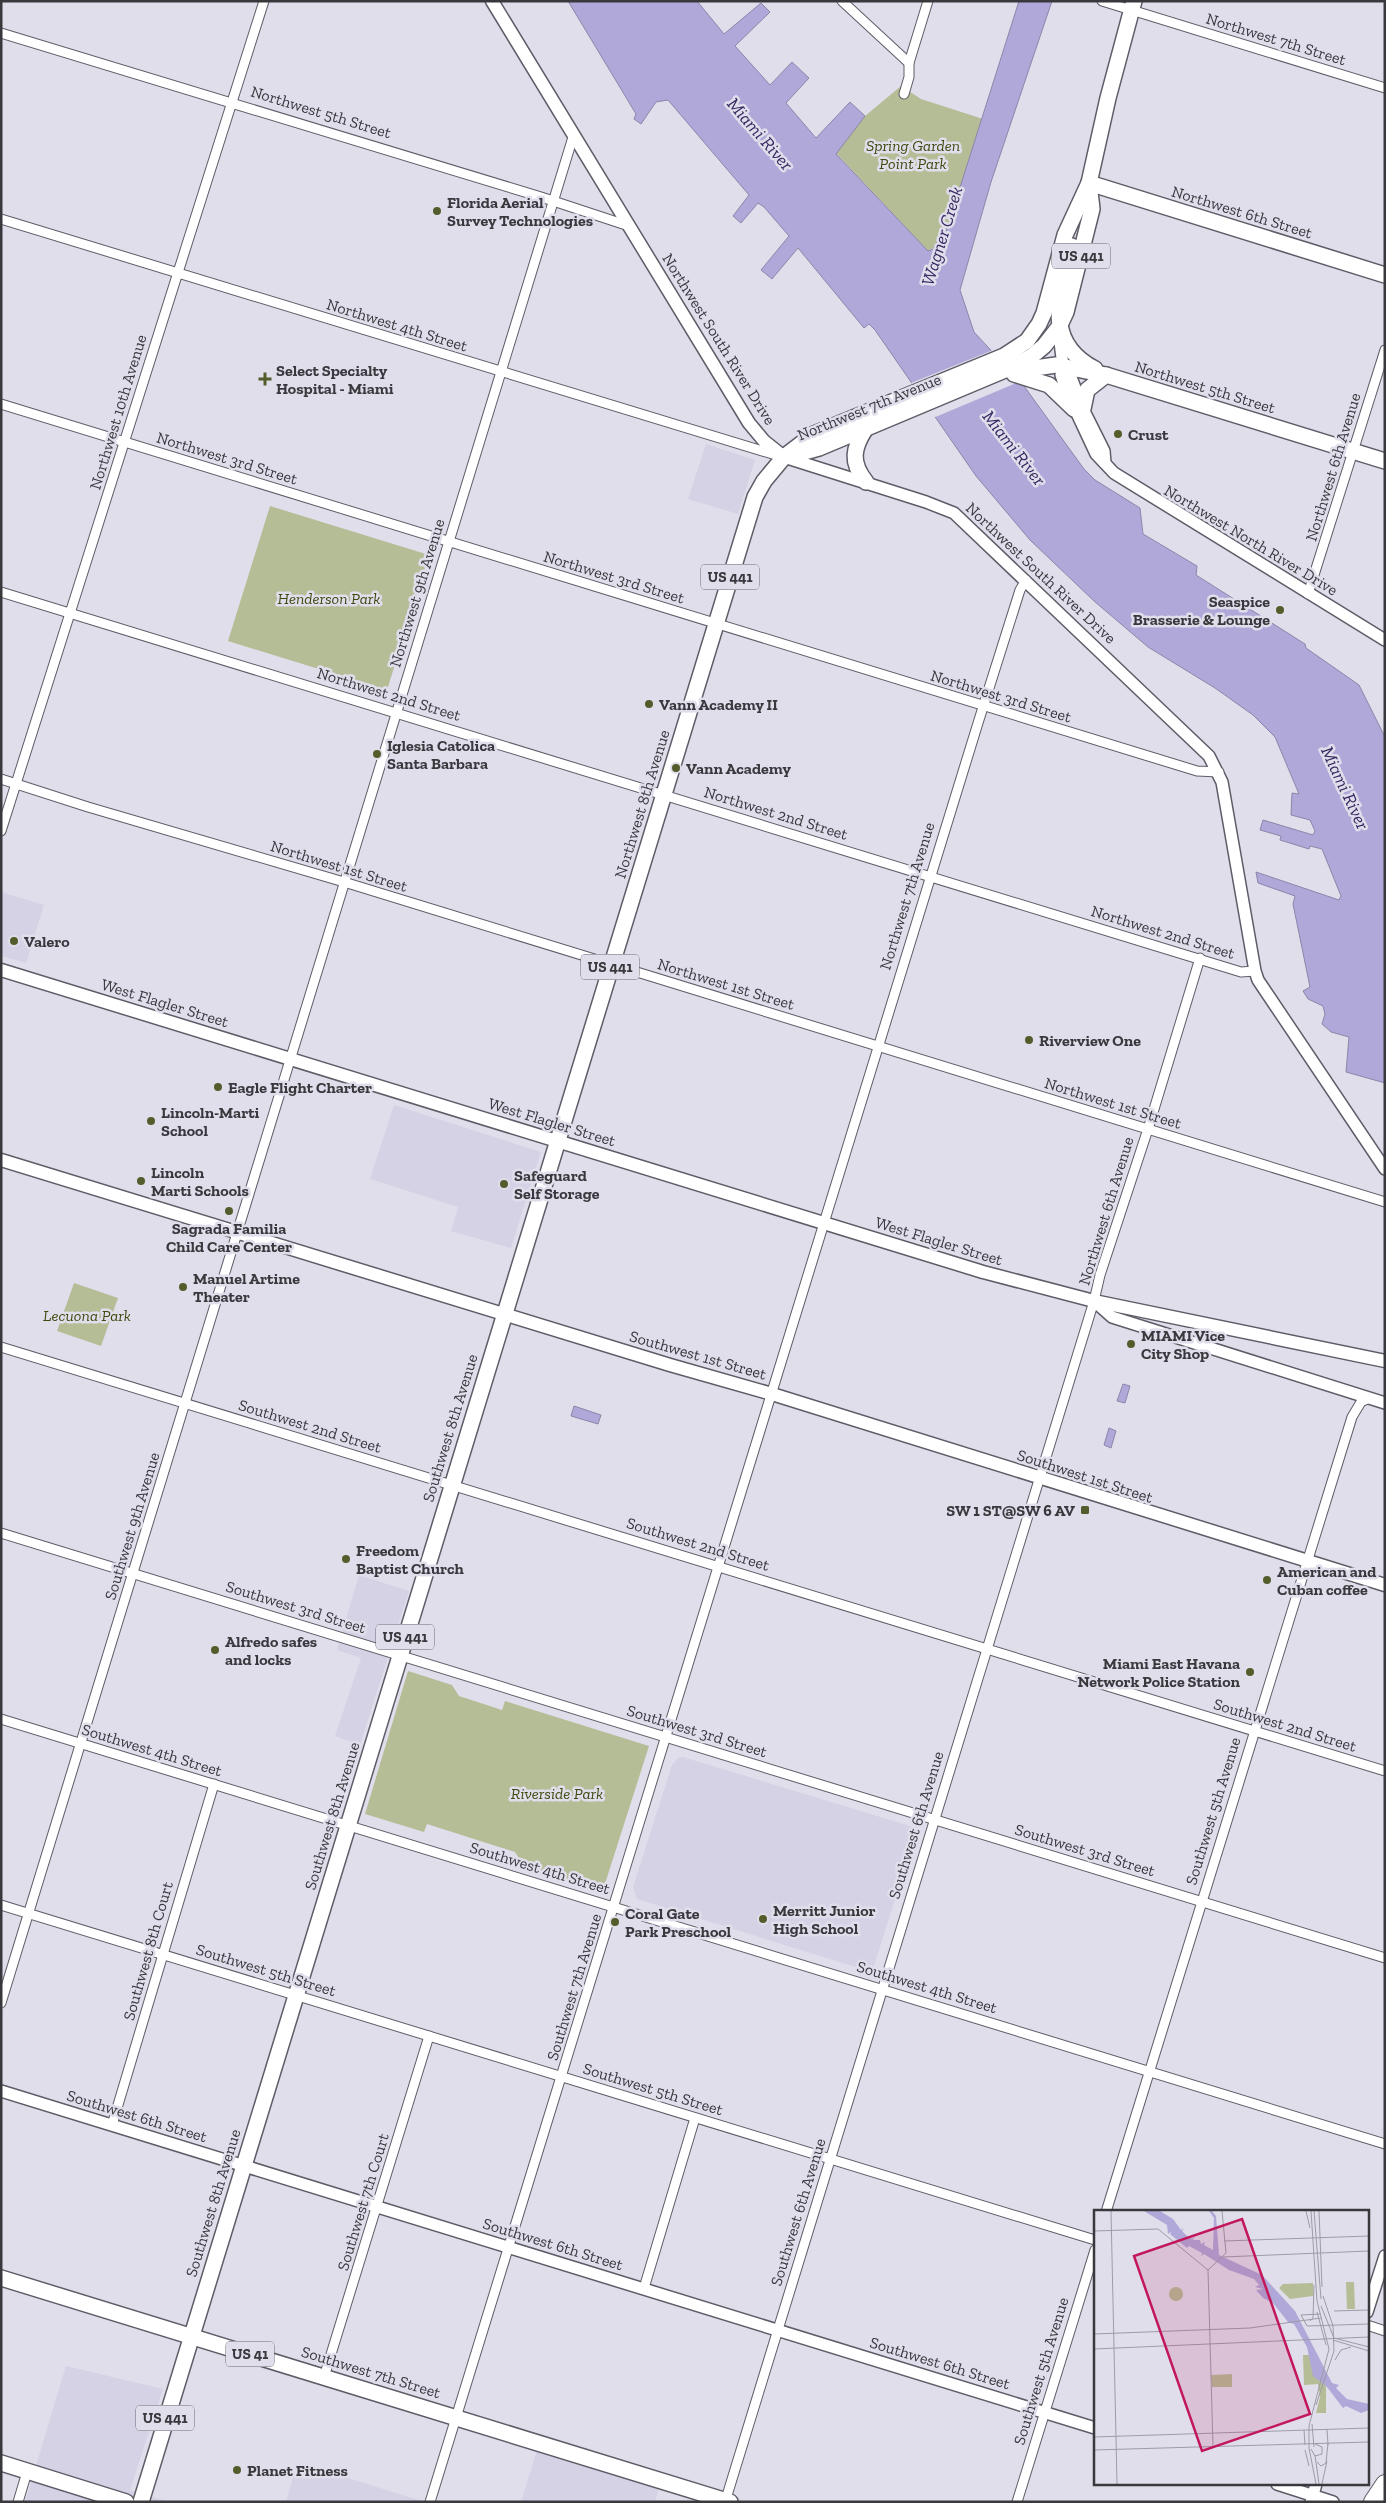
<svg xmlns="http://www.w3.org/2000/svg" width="1386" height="2503" font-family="'Zilla Slab',serif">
	<rect width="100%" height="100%" fill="#e0deeb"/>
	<g fill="#d5d2e6">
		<path d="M706,444L755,460L738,514L688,499Z"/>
		<path d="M1,892L44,905L26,963L1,956Z"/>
		<path d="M394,1105L541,1152L511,1248L451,1231L458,1207L370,1179Z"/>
		<path d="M359,1575L409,1591L360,1745L335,1736L361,1658L337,1650Z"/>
		<path d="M683,1757L910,1826L914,1832V1839L874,1966L866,1970L862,1969L637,1899L633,1887L672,1765L678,1758Z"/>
		<path d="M66,2366L163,2389L130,2490L169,2502H25Z"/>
		<path d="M537,2450L659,2488L655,2502H521Z"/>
		<path d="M297,2463L348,2478L425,2502H286Z"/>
	</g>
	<g fill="#b5bd96">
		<path d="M901,86L921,99L983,119L943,241L928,251L836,153L865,116Z"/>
		<path d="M270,506L429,555L387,690L228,641Z"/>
		<path d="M74,1283L118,1298L101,1346L57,1331Z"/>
		<path d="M408,1671L452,1685L459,1696L502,1710L505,1701L649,1746L603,1890L524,1866L515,1852L427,1824L424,1832L365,1814Z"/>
	</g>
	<g fill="#afa8d8" stroke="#8c86aa">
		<path d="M568,1H697L724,34L761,3L770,12L735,46L770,85L792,62L809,78L786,103L816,138L850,102L865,116L836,154L928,251L933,249L938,240L943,241L1019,1H1052L991,182L960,290L974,332L1024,386L1084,469L1095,480L1140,508L1143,534L1197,566L1196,575L1305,644L1306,648L1359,685L1385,737V1083L1346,1072L1349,1037L1331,1032L1322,1024L1325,1014L1323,1006L1308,999L1303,991L1310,987L1293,904L1295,896L1258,883L1256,872L1339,900L1341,896L1322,849L1310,846L1309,849L1280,840L1281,836L1260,830L1263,820L1313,835L1315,831L1310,820L1291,815L1292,793L1299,794L1275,737L1253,715L1215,688L1148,647L1094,601L1030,540L976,476L875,330L869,324L864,328L798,248L772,279L761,270L789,236L764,207L758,203L741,223L733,216L749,195L668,100L656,102L641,124L634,119L636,114Z"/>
		<path d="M1123,1384L1130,1386L1125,1403L1117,1401Z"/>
		<path d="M574,1406L601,1415L598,1424L571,1416Z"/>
		<path d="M1109,1428L1116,1431L1111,1448L1104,1445Z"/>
	</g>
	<path fill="#e0deeb" d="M993,350L1025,383L1014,384L933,418L911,383Z"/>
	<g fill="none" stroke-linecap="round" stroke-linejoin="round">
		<g stroke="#5e5c67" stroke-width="11">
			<g id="minor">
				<path d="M842,1L909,63"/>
				<path d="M1102,1L1385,88"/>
				<path d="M1,33L541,197L629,226"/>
				<path d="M904,94L909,77V63L928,1"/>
				<path d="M1,219L779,456"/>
				<path d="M1,404L1197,771L1219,772"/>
				<path d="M1,592L1241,972L1255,971"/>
				<path d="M1308,594L1385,350"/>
				<path d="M1,779L88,807L344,882L1385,1202"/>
				<path d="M1,831L264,1"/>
				<path d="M1,1347L1385,1771"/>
				<path d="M1,1533L1385,1958"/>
				<path d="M1,1719L1385,2144"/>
				<path d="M1,1905L1095,2240"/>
				<path d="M1,2003L573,137"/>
				<path d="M112,2125L214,1784"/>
				<path d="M1106,2212L1352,1417L1361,1402L1369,1398"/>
				<path d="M644,2288L695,2118"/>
				<path d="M1367,2325L1385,2331"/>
				<path d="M324,2377L429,2036"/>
				<path d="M18,2502L27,2472"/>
				<path d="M430,2502L978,723L1020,590L1026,580"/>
				<path d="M725,2502L1094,1301L1100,1275L1148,1129L1200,958"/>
				<path d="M1017,2502L1095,2250"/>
			</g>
		</g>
		<g stroke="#5e5c67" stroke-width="14">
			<g id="tertiary">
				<path d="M1059,334L1063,366L1061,375L1066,390L1096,454L1114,473L1385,640"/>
				<path d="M1063,366L1069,372L1083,409L1104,451L1105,463"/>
				<path d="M784,457L926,502L954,513L1209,756L1222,782L1255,971L1258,980L1385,1169"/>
				<path d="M1094,1301L1112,1317L1385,1403"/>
				<path d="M1,2091L1095,2428"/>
				<path d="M1367,2312L1385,2256"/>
				<path d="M1277,2484L1333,2502"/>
				<path d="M1311,2502L1316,2484"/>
			</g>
		</g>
		<g stroke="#5e5c67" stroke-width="15">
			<g id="secondary">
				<path d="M492,1L749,423L764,441L784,457"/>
				<path d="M1,970L983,1272L1094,1301L1385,1361"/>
				<path d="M1,1160L670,1365L772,1394L1385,1585"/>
			</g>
		</g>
		<g stroke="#5e5c67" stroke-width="18">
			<g id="primary">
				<path d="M1089,183L1385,275"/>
				<path d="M1072,246C1061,293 1041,341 1095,369"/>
				<path d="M1013,367L1035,368L1056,365L1106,375L1385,461"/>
				<path d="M1014,374L1049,385L1074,409"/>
				<path d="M1083,409L1087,390L1106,375"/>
				<path d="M790,456L819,448L1012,367L1032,356L1044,346L1059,327L1066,312L1092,209L1089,183"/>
				<path d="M866,482C850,462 853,448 866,428"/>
				<path d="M1,2278L730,2502"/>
				<path d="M1,2463L126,2502"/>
				<path d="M141,2502L755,497L764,481L784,457L814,434L1004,356L1027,341L1039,324L1044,313L1065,235L1089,183L1108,98L1134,1"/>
			</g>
		</g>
		<g stroke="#5e5c67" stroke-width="20">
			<path id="motorway" d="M1373,2502L1385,2484"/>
		</g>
		<use href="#minor" stroke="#fff" stroke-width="9"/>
		<use href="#tertiary" stroke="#fff" stroke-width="11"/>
		<use href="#secondary" stroke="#fff" stroke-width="12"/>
		<use href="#primary" stroke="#fff" stroke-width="15"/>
		<use href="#motorway" stroke="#fff" stroke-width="18"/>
	</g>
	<g fill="#535c2b" stroke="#e0deeb" stroke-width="2">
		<circle cx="437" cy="211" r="5"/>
		<path d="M262.5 371.5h5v5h5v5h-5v5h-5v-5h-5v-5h5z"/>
		<circle cx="1118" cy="434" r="5"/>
		<circle cx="1280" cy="610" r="5"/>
		<circle cx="649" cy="704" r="5"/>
		<circle cx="377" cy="754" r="5"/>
		<circle cx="676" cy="768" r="5"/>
		<circle cx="14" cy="941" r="5"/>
		<circle cx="1029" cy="1040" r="5"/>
		<circle cx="218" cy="1087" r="5"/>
		<circle cx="151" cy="1121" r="5"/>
		<circle cx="141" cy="1181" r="5"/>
		<circle cx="504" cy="1184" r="5"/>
		<circle cx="229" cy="1211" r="5"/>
		<circle cx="183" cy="1287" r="5"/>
		<circle cx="1131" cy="1344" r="5"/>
		<rect x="1080" y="1505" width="10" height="10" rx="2.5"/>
		<circle cx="346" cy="1559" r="5"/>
		<circle cx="1267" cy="1580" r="5"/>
		<circle cx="215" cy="1650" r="5"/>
		<circle cx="1250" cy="1672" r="5"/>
		<circle cx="763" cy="1919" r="5"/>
		<circle cx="615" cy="1922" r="5"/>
		<circle cx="237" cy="2470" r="5"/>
	</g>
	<g text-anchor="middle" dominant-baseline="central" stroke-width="5" stroke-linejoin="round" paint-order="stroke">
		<g fill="#e0deeb" stroke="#6b6a71" stroke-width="1">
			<rect x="1052" y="243.5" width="58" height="25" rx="4"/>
			<rect x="701" y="564.5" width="58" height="25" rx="4"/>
			<rect x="581" y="954.5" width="58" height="25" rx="4"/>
			<rect x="376" y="1624.5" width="58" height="25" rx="4"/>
			<rect x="226" y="2341.5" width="48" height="25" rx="4"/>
			<rect x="136" y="2405.5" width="58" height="25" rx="4"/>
		</g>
		<g font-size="15" font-weight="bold" fill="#39383d">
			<text x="1081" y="256">US 441</text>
			<text x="730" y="577">US 441</text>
			<text x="610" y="967">US 441</text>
			<text x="405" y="1637">US 441</text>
			<text x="250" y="2354">US 41</text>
			<text x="165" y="2418">US 441</text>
		</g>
		<g font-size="16" fill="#39383d" stroke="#e0deeb">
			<text transform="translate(1276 39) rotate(17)">Northwest 7th Street</text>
			<text transform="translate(321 112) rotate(17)">Northwest 5th Street</text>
			<text transform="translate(1242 212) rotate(17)">Northwest 6th Street</text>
			<text transform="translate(397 325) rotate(17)">Northwest 4th Street</text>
			<text transform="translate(719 339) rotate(58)">Northwest South River Drive</text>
			<text transform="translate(1205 387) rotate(17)">Northwest 5th Street</text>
			<text transform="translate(869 407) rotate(-22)">Northwest 7th Avenue</text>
			<text transform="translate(118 412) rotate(-73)">Northwest 10th Avenue</text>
			<text transform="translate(227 458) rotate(17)">Northwest 3rd Street</text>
			<text transform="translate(1333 467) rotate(-73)">Northwest 6th Avenue</text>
			<text transform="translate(1251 540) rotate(31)">Northwest North River Drive</text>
			<text transform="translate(1041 573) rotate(43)">Northwest South River Drive</text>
			<text transform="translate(614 577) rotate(17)">Northwest 3rd Street</text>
			<text transform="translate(417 593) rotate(-73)">Northwest 9th Avenue</text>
			<text transform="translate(389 694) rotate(17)">Northwest 2nd Street</text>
			<text transform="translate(1001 696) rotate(17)">Northwest 3rd Street</text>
			<text transform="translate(642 804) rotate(-73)">Northwest 8th Avenue</text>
			<text transform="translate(776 813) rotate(17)">Northwest 2nd Street</text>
			<text transform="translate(339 866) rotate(17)">Northwest 1st Street</text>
			<text transform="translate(907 896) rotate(-73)">Northwest 7th Avenue</text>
			<text transform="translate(1163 932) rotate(17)">Northwest 2nd Street</text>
			<text transform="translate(726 984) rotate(17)">Northwest 1st Street</text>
			<text transform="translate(165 1003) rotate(17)">West Flagler Street</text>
			<text transform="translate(1113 1103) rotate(17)">Northwest 1st Street</text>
			<text transform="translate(552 1122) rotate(17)">West Flagler Street</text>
			<text transform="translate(1106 1211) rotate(-73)">Northwest 6th Avenue</text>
			<text transform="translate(939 1241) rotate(17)">West Flagler Street</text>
			<text transform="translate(698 1355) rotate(16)">Southwest 1st Street</text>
			<text transform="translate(310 1426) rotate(17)">Southwest 2nd Street</text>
			<text transform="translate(450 1428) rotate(-73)">Southwest 8th Avenue</text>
			<text transform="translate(1085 1476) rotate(18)">Southwest 1st Street</text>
			<text transform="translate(132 1526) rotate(-73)">Southwest 9th Avenue</text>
			<text transform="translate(698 1544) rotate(17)">Southwest 2nd Street</text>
			<text transform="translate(296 1607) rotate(17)">Southwest 3rd Street</text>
			<text transform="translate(1285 1725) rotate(17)">Southwest 2nd Street</text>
			<text transform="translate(697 1731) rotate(17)">Southwest 3rd Street</text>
			<text transform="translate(152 1750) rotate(17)">Southwest 4th Street</text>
			<text transform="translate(1213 1811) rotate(-73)">Southwest 5th Avenue</text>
			<text transform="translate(332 1816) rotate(-73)">Southwest 8th Avenue</text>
			<text transform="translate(916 1825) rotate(-73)">Southwest 6th Avenue</text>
			<text transform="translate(1085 1850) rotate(17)">Southwest 3rd Street</text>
			<text transform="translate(540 1868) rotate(17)">Southwest 4th Street</text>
			<text transform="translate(148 1951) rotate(-74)">Southwest 8th Court</text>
			<text transform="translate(266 1970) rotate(17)">Southwest 5th Street</text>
			<text transform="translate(574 1987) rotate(-73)">Southwest 7th Avenue</text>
			<text transform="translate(927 1987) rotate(17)">Southwest 4th Street</text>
			<text transform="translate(653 2089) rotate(17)">Southwest 5th Street</text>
			<text transform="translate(137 2116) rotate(17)">Southwest 6th Street</text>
			<text transform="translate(363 2202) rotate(-73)">Southwest 7th Court</text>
			<text transform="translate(213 2203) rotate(-73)">Southwest 8th Avenue</text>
			<text transform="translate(798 2212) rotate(-73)">Southwest 6th Avenue</text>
			<text transform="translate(553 2244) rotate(17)">Southwest 6th Street</text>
			<text transform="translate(940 2363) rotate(17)">Southwest 6th Street</text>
			<text transform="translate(1041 2371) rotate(-73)">Southwest 5th Avenue</text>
			<text transform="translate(371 2372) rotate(17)">Southwest 7th Street</text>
		</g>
		<g font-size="16" font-style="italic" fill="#41490f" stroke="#e0deeb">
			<text x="913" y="145">Spring Garden<tspan x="913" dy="18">Point Park</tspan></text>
			<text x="329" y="598">Henderson Park</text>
			<text x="87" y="1315">Lecuona Park</text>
			<text x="557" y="1793">Riverside Park</text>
		</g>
		<g font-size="16" font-weight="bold" fill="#39383d" stroke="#e0deeb" text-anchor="start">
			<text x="447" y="202">Florida Aerial<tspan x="447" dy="18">Survey Technologies</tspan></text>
			<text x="276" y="370">Select Specialty<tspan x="276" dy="18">Hospital - Miami</tspan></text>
			<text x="1128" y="434">Crust</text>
			<text x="1270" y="601" text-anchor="end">Seaspice<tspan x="1270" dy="18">Brasserie &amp; Lounge</tspan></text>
			<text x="659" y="704">Vann Academy II</text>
			<text x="387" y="745">Iglesia Catolica<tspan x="387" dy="18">Santa Barbara</tspan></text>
			<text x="686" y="768">Vann Academy</text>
			<text x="24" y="941">Valero</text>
			<text x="1039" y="1040">Riverview One</text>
			<text x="228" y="1087">Eagle Flight Charter</text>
			<text x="161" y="1112">Lincoln-Marti<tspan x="161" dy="18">School</tspan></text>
			<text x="151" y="1172">Lincoln<tspan x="151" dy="18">Marti Schools</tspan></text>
			<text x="514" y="1175">Safeguard<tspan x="514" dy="18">Self Storage</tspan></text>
			<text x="229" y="1228" text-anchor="middle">Sagrada Familia<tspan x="229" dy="18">Child Care Center</tspan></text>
			<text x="193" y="1278">Manuel Artime<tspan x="193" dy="18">Theater</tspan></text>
			<text x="1141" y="1335">MIAMI Vice<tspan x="1141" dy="18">City Shop</tspan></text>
			<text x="1075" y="1510" text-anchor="end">SW 1 ST@SW 6 AV</text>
			<text x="356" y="1550">Freedom<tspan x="356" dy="18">Baptist Church</tspan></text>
			<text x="1277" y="1571">American and<tspan x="1277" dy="18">Cuban coffee</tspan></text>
			<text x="225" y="1641">Alfredo safes<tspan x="225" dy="18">and locks</tspan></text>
			<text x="1240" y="1663" text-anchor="end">Miami East Havana<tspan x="1240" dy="18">Network Police Station</tspan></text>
			<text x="773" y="1910">Merritt Junior<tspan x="773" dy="18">High School</tspan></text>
			<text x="625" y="1913">Coral Gate<tspan x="625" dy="18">Park Preschool</tspan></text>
			<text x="247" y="2470">Planet Fitness</text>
		</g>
		<g font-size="18" font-style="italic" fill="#372862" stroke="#e0deeb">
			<text transform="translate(760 134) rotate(49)">Miami River</text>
			<text transform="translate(942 236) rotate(-73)">Wagner Creek</text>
			<text transform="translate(1014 448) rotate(52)">Miami River</text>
			<text transform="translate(1345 788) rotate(65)">Miami River</text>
		</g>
	</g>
	<g transform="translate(1094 2210)">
		<rect width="275" height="275" fill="#e0deeb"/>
		<path d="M252,72H260L261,99H253ZM219,73V86L196,89L185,78L189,74ZM75 84a7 7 0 1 1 14 0a7 7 0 1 1-14 0ZM209,145H215L222,167L232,176V203H222L226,187L224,174L210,175ZM138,164V177H118L117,165Z" fill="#b5bd96"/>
		<path d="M50,1H66L79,9L87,20L90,18L88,21L93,26L98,29L101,26L99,30H106L107,34L111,32L110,35L119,40L120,8L115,1H118L122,6L125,45L168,65L201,101L238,173L245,175L242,178L253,189L275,194V200L267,203L252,196L249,198L233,177L219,166L213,137L200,114L194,112L179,93L169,88L162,80L169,79L161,77L165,75L160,69L135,60L110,44L107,46L108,43L95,36L93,38L76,24L78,21L74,24L73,15Z" fill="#afa8d8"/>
		<path fill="none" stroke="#9d9ca5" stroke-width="1" d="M17,1L23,274M212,1L216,18M217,1L223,91L235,139L215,216V238L222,274M220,1L227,89M225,1L228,77M0,21L64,19L114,60M130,31L275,26M129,47L275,41M114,60L119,237M114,60L132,43L128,1M227,96L240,128L275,137M240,101L275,100M223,102L232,135M226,104L207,105L213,116L275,114M216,111L219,108L220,75M0,124L156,118L227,108M239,130L275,141M0,139L275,127M241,150L247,140L257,137M222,195L240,141L239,116L229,86M218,214L220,237M233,219L234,235M210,220L211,235M0,227L275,218M217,239L221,246L228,244V237L221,234M0,240L275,232M211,240L215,256M221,245L225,274M223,252L227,256L232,253L234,233M228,274L233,251"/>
		<path fill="#c2185b" fill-opacity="0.15" stroke="#c2185b" stroke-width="2.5" d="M148,9L216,204L108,241L40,46Z"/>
		<rect width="275" height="275" fill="none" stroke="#39383d" stroke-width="2.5"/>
	</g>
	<rect width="1386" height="2503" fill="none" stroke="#39383d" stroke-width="5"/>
</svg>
